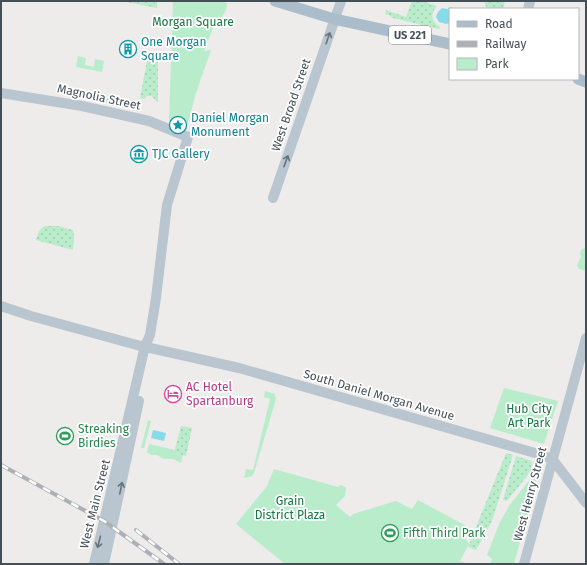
<svg xmlns="http://www.w3.org/2000/svg" width="587" height="565" font-family="'Fira Sans',sans-serif">
	<defs>
		<pattern id="grass-dots" width="8" height="8" patternUnits="userSpaceOnUse"><rect width="8" height="8" fill="#b9ecca"/><path d="M2 2h.1M6 6h.1" fill="none" stroke="#a0ccb0" stroke-width="1.8" stroke-linecap="round"/></pattern>
	</defs>
	<rect width="100%" height="100%" fill="#eeebeb"/>
	<g fill="url(#grass-dots)">
		<path d="M121,1H157V8Z"/>
		<path d="M412,1H422L437,6C430,13 431,22 440,27L439,29L393,18L389,15L385,14L386,10L406,17Z"/>
		<path d="M484,1H505L503,9H487Z"/>
		<path d="M152,59L158,60V102L156,101L152,96H147L144,99L140,98L147,61L151,62Z"/>
		<path d="M45,226H58L73,230L74,236L73,250L36,240C38,234 39,229 45,226Z"/>
		<path d="M181,426L192,428L186,456L174,453Z"/>
		<path d="M506,453L513,455L492,521L476,550L468,547Z"/>
		<path d="M516,456L532,461L531,471L507,501L503,500Z"/>
	</g>
	<g fill="#b9ecca">
		<path d="M173,1H221L227,3C227,11 223,17 216,21L204,51L211,50L196,93L188,123C184,129 180,128 173,127L169,121Z"/>
		<path d="M78,56L86,58L85,65L94,67L95,59L104,61L102,72L76,67Z"/>
		<path d="M103,97L113,99L114,103L120,104L123,101L132,103L131,107L102,102Z"/>
		<path d="M584,248L586,249V271L579,269L577,266L581,256L580,254L581,250Z"/>
		<path d="M504,388L558,401L544,444L490,428Z"/>
		<path d="M265,391L275,394L276,399L254,473L252,476L244,478L246,469L253,470L270,399L264,397Z"/>
		<path d="M148,420L151,421L144,448H141Z"/>
		<path d="M149,444L175,450V453L183,455L181,463L173,459H164L157,455H151L147,452Z"/>
		<path d="M274,469L338,487L340,485L346,487L345,496L336,505L350,517L353,514L396,501L412,509L418,500L470,528L465,538L469,544L460,561L468,564H285L236,524L267,486Z"/>
		<path d="M534,474L538,476L514,564H490L492,559L487,555L499,524L509,506Z"/>
	</g>
	<g fill="#87dae8">
		<path d="M452,7L454,9H450V23L446,24L439,22L436,17L438,12L442,8L447,9Z"/>
		<path d="M153,430L166,433L164,441L151,438Z"/>
	</g>
	<g fill="none" stroke-linecap="round" stroke-linejoin="round">
		<g stroke="#b9c5cf" stroke-width="10">
			<path d="M528,9L530,1"/>
			<path d="M1,93L82,106L149,121L188,137L167,205L156,298L150,335L145,346L94,564"/>
			<path d="M273,198L341,1"/>
			<path d="M1,306L31,316L137,345L239,368L542,455L553,460L586,503"/>
			<path d="M104,564L139,401"/>
			<path d="M524,564L586,338"/>
		</g>
		<g stroke="#abbdca" stroke-width="11">
			<path d="M275,1L334,19L450,44"/>
			<path d="M578,79L586,82"/>
		</g>
		<g stroke="#adb1b6" stroke-width="4">
			<g id="rail">
				<path d="M1,465L104,521L164,564"/>
				<path d="M136,530L179,564"/>
			</g>
		</g>
		<use href="#rail" stroke="#fff" stroke-width="2.5" stroke-dasharray="8" stroke-linecap="butt"/>
	</g>
	<defs><path id="oneway-shaft" d="M-6 0H5M1.5-3L5.5 0L1.5 3" fill="none" stroke-width="1.6" stroke-linecap="round" stroke-linejoin="round"/></defs>
	<g stroke="#67737c">
		<use href="#oneway-shaft" transform="translate(328 38) rotate(-71)"/>
		<use href="#oneway-shaft" transform="translate(286 161) rotate(-70)"/>
		<use href="#oneway-shaft" transform="translate(121 488) rotate(-78)"/>
		<use href="#oneway-shaft" transform="translate(99 542) rotate(104)"/>
	</g>
	<defs>
		<g id="building-ring" transform="scale(0.9)"><circle r="9.5" fill="#fff" stroke="#0f9aa8" stroke-width="1.5"/><path d="M-4-6H4V6H1V3H-1V6H-4ZM-2.5-4.3h1.7v1.8h-1.7ZM.8-4.3h1.7v1.8H.8ZM-2.5-1h1.7V.8h-1.7ZM.8-1h1.7V.8H.8Z" fill="#0f9aa8"/></g>
		<g id="sight-ring" transform="scale(0.9)"><circle r="9.5" fill="#fff" stroke="#0f9aa8" stroke-width="1.5"/><path d="M0-6L1.8-2.2L6-1.7L2.9 1.2L3.7 5.4L0 3.3L-3.7 5.4L-2.9 1.2L-6-1.7L-1.8-2.2Z" fill="#0f9aa8"/></g>
		<g id="museum-ring" transform="scale(0.9)"><circle r="9.5" fill="#fff" stroke="#0f9aa8" stroke-width="1.5"/><path d="M0-6L6-3V-2H-6V-3ZM-5-1h2V3h-2ZM-1-1h2V3h-2ZM3-1h2V3H3ZM-6 4H6V6H-6Z" fill="#0f9aa8"/></g>
		<g id="hotel-ring" transform="scale(0.9)"><circle r="9.5" fill="#fff" stroke="#d1479c" stroke-width="1.5"/><path d="M-6-4.5h1.5V1H6V5H4.5V3h-9V5H-6ZM-4 0a1.8 1.8 0 1 1 3.6 0ZM.5 0V-2.5h3Q6-2.5 6 0Z" fill="#d1479c"/></g>
		<g id="stadium-ring" transform="scale(0.9)"><circle r="9.5" fill="#fff" stroke="#2e9e5b" stroke-width="1.5"/><path d="M0-5a6.5 5 0 1 0 0 10a6.5 5 0 1 0 0-10ZM-3.5-1.8h7v3.6h-7Z" fill="#2e9e5b"/></g>
	</defs>
	<g fill-rule="evenodd">
		<use href="#building-ring" x="128" y="49"/>
		<use href="#sight-ring" x="178" y="125"/>
		<use href="#museum-ring" x="139" y="154"/>
		<use href="#hotel-ring" x="173" y="394"/>
		<use href="#stadium-ring" x="65" y="436"/>
		<use href="#stadium-ring" x="390" y="533"/>
	</g>
	<g text-anchor="middle" dominant-baseline="central" stroke-width="3.5" stroke-linejoin="round" paint-order="stroke">
		<rect fill="#fff" stroke="#7c848a" stroke-width="1" x="389" y="26" width="42" height="18" rx="3"/>
		<g font-size="11" font-weight="bold" fill="#445058">
			<text x="410" y="35">US 221</text>
		</g>
		<g font-size="12" fill="#187642" stroke="#fff">
			<text x="193" y="22">Morgan Square</text>
			<text x="529" y="409">Hub City<tspan x="529" dy="14">Art Park</tspan></text>
			<text x="290" y="501">Grain<tspan x="290" dy="14">District Plaza</tspan></text>
		</g>
		<g font-size="12" fill="#0d838f" stroke="#fff" text-anchor="start">
			<text x="141" y="42">One Morgan<tspan x="141" dy="14">Square</tspan></text>
			<text x="191" y="118">Daniel Morgan<tspan x="191" dy="14">Monument</tspan></text>
			<text x="152" y="154">TJC Gallery</text>
		</g>
		<g font-size="12" fill="#445058" stroke="#fff">
			<text transform="translate(99 97) rotate(12)">Magnolia Street</text>
			<text transform="translate(291 105) rotate(-71)">West Broad Street</text>
			<text transform="translate(379 395) rotate(16)">South Daniel Morgan Avenue</text>
			<text transform="translate(530 494) rotate(-75)">West Henry Street</text>
			<text transform="translate(95 504) rotate(-76)">West Main Street</text>
		</g>
		<g font-size="12" fill="#b23c85" stroke="#fff" text-anchor="start">
			<text x="186" y="387">AC Hotel<tspan x="186" dy="14">Spartanburg</tspan></text>
		</g>
		<g font-size="12" fill="#27864d" stroke="#fff" text-anchor="start">
			<text x="78" y="429">Streaking<tspan x="78" dy="14">Birdies</tspan></text>
			<text x="403" y="533">Fifth Third Park</text>
		</g>
	</g>
	<rect width="587" height="565" fill="none" stroke="#445058" stroke-width="4"/>
	<rect x="449" y="8" width="130" height="72" fill="#ffffff" stroke="#b4b9bc"/>
	<rect x="457" y="21" width="20" height="6" fill="#abbdca" stroke="#b4b9bc"/>
	<text x="485" y="28" font-size="12" fill="#445058">Road</text>
	<rect x="457" y="41" width="20" height="6" fill="#adb1b6" stroke="#b4b9bc"/>
	<text x="485" y="48" font-size="12" fill="#445058">Railway</text>
	<rect x="457" y="58" width="20" height="12" fill="#b9ecca" stroke="#b4b9bc"/>
	<text x="485" y="68" font-size="12" fill="#445058">Park</text>
</svg>
